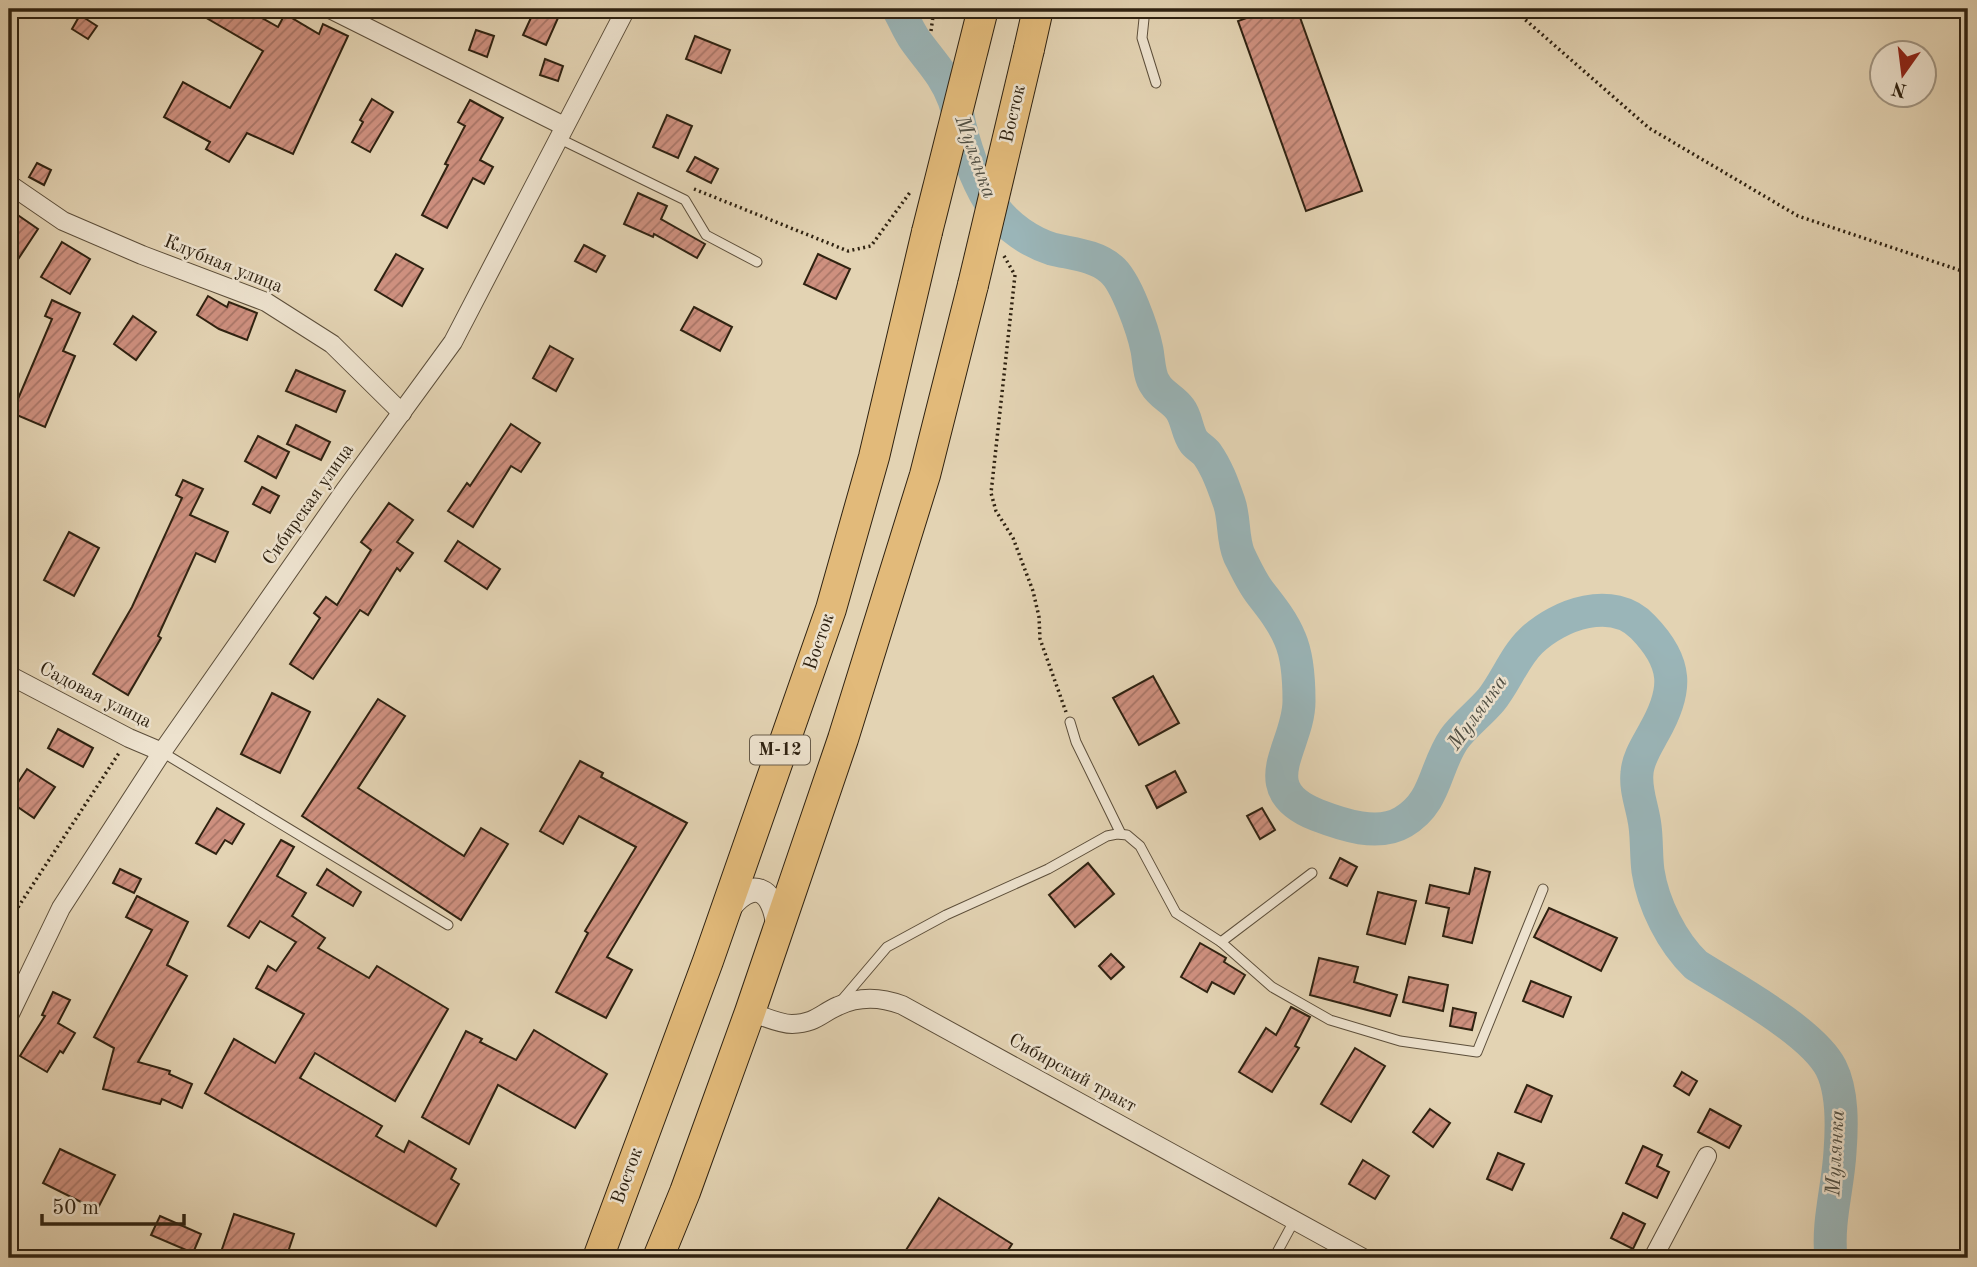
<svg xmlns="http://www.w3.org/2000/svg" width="1977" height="1267" font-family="'Old Standard TT',serif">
	<defs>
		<pattern id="building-hatch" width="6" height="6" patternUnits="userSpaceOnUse" patternTransform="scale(1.75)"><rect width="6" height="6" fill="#ce907f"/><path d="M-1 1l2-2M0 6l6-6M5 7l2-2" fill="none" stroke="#a87567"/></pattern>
	</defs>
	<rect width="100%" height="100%" fill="#e3d3b3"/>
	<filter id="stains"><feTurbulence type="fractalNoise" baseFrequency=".00286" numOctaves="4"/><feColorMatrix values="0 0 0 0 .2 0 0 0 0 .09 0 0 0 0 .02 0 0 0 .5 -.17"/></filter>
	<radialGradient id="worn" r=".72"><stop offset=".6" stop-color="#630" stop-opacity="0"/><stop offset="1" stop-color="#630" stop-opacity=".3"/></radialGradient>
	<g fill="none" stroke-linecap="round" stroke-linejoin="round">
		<path stroke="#9ab5b8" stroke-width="33" d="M898,9C904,19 908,30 915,40C930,61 945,75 954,100C957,108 958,117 960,126C967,154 978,185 994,208C1008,227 1030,242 1052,249C1072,254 1095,255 1111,269C1126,281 1143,330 1147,350C1149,361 1149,375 1155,384C1161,395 1173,399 1180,409C1187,418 1187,433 1194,442C1197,446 1203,449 1207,454C1217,468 1223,485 1229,502C1235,519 1232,538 1239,555C1245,567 1252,583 1261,594C1272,608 1283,622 1290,639C1298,657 1299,681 1299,701C1299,747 1250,788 1317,815C1343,825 1378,837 1403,822C1437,802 1434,768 1454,739C1464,725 1479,714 1491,700C1505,683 1515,656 1531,641C1559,614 1613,595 1643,627C1678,663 1678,690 1654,732C1647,745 1638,758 1637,773C1635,791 1643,808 1645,826C1647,841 1646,856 1648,871C1653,904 1672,942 1696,965C1732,988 1812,1031 1831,1068C1843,1092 1842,1126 1840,1152C1838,1188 1827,1222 1831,1258"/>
	</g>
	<g fill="url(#building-hatch)" stroke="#2f2211" stroke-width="2">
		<path d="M191,9H246L278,27L285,14L319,34L323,24L348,36L293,154L247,133L229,162L206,149L210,142L164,117L183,82L230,108L263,51Z"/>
		<path d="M535,9H562L546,45L523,35Z"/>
		<path d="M1272,9H1297L1362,191L1306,211L1238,21Z"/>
		<path d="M80,15L97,26L88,39L72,29Z"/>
		<path d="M476,30L494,36L487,57L469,50Z"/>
		<path d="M695,36L730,50L721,73L686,59Z"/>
		<path d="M545,59L563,66L558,81L540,75Z"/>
		<path d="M372,99L393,112L370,152L352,142L363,122L360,120Z"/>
		<path d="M470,100L503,118L480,160L493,167L484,184L473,178L447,228L422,215L448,165L445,164L465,126L458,122Z"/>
		<path d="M667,115L692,126L678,158L653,147Z"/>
		<path d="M695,157L718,169L711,183L687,171Z"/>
		<path d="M37,163L51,170L44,185L29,177Z"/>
		<path d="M638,193L667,206L661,219L705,244L697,258L654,234L653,237L624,224Z"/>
		<path d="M9,209L38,229L9,273Z"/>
		<path d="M62,242L90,259L70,294L41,277Z"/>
		<path d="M584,245L605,256L596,272L575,261Z"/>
		<path d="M396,254L423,269L402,306L375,290Z"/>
		<path d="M818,254L850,269L836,299L804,284Z"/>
		<path d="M208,296L227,307L229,302L257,313L247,340L219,329L197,315Z"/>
		<path d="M52,300L80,313L63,351L75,356L45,427L12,413L52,319L45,316Z"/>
		<path d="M694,307L732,327L720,351L681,330Z"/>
		<path d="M133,316L156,332L136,360L114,344Z"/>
		<path d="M550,346L573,359L556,391L533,378Z"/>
		<path d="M296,370L345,391L336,412L286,391Z"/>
		<path d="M511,424L540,443L521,472L511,466L473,527L448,511L467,483L470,486Z"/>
		<path d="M296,425L330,442L321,460L287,444Z"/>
		<path d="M258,436L289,452L276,478L245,461Z"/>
		<path d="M183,480L203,489L190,515L228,532L215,562L196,553L158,636L161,638L128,695L93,674L132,607L182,498L176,495Z"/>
		<path d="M262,487L279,496L270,513L253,504Z"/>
		<path d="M389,503L413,520L397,542L413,553L400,571L397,568L368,615L360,610L313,679L290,664L320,618L314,613L326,597L337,605L371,550L361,542Z"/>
		<path d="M69,532L99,548L74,596L44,580Z"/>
		<path d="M458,541L500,569L487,589L445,561Z"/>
		<path d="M1153,676L1179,723L1139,745L1113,698Z"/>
		<path d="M272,693L310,712L280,773L241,754Z"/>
		<path d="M378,699L405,716L358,788L464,856L481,828L508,844L461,920L302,816Z"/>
		<path d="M58,729L93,748L83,767L48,748Z"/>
		<path d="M580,761L603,773L601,777L687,823L607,957L632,970L606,1018L556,992L588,933L585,931L636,847L579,816L563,844L540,831Z"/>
		<path d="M27,769L55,787L34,818L9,801V796Z"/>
		<path d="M1175,771L1186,792L1157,808L1146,786Z"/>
		<path d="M217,808L244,824L232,844L225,840L216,854L196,843Z"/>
		<path d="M1262,808L1275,830L1260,839L1247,816Z"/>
		<path d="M281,840L294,847L277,876L306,893L292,916L325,938L318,948L369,978L377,966L448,1009L395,1101L315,1053L300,1078L382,1126L376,1136L404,1152L409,1141L456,1169L451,1179L459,1184L436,1226L205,1093L234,1039L275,1063L304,1014L256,988L268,966L276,971L296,942L260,921L249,938L228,926Z"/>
		<path d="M1340,858L1357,867L1347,886L1330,878Z"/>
		<path d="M1088,863L1114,894L1075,927L1049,895Z"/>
		<path d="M1475,868L1490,872L1472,943L1443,936L1449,908L1426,903L1430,885L1469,894Z"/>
		<path d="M120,869L141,879L134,893L113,883Z"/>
		<path d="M327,869L361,892L353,906L317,885Z"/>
		<path d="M1378,892L1416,901L1405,944L1367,934Z"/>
		<path d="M137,896L188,922L167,965L187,976L138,1062L170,1071L169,1074L192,1084L182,1108L162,1099L160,1104L103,1089L114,1048L94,1037L152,930L126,917Z"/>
		<path d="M1549,908L1617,938L1601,971L1534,937Z"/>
		<path d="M1200,943L1226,958L1224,962L1245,975L1234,994L1212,982L1207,992L1181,977Z"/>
		<path d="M1111,954L1124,967L1111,979L1099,966Z"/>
		<path d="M1319,958L1358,967L1354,982L1397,995L1390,1016L1310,995Z"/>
		<path d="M1409,977L1448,985L1443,1011L1403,1002Z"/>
		<path d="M1531,981L1571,997L1563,1017L1523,1001Z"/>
		<path d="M53,992L70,1000L58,1023L75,1033L63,1053L60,1051L47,1072L20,1056L45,1016L42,1015Z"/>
		<path d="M1291,1007L1310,1017L1295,1046L1299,1048L1272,1092L1239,1072L1266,1028L1276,1035Z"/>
		<path d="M1453,1008L1476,1013L1472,1030L1450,1026Z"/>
		<path d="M534,1030L607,1074L575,1128L498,1085L469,1144L422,1117L466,1031L482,1039L480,1042L516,1060Z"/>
		<path d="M1355,1048L1385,1066L1351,1122L1321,1104Z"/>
		<path d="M1682,1072L1697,1081L1689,1095L1674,1086Z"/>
		<path d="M1527,1085L1552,1096L1541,1122L1515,1112Z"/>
		<path d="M1430,1109L1450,1123L1433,1147L1413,1132Z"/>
		<path d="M1710,1109L1741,1126L1729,1148L1698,1132Z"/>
		<path d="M1643,1146L1662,1155L1657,1166L1669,1172L1657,1198L1626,1183Z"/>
		<path d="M60,1149L115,1175L97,1210L43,1183Z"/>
		<path d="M1498,1153L1524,1164L1512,1190L1487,1179Z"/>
		<path d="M1363,1160L1389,1176L1375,1199L1349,1184Z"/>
		<path d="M939,1198L1012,1244L1003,1258H901Z"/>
		<path d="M1623,1213L1645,1224L1633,1249L1611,1238Z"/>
		<path d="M234,1214L294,1234L286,1258H239L221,1252Z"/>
		<path d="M160,1216L201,1234L193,1253L151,1235Z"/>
	</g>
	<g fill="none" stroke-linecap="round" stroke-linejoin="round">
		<g stroke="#5c4e3a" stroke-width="11">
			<g id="service">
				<path d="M1145,9L1142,38L1156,83"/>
				<path d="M558,138L685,200L706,235L757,262"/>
				<path d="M1070,722L1076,742L1121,834"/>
				<path d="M162,752L448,925"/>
				<path d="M1221,942L1312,873"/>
				<path d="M841,1001L887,947L946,915L1048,869L1107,836L1117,834L1127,835L1140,846L1176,913L1221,942L1272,987L1330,1020L1400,1041L1477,1052L1543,889"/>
				<path d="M1274,1258L1294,1221"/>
			</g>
		</g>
		<g stroke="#5c4e3a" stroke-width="20">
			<g id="minor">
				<path d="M330,9L564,126"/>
				<path d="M9,184L63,221L142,255L266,302L332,344L402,413"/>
				<path d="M9,675L129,738L162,752"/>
				<path d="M750,1012C763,1016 779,1024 792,1024C816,1023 820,1014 838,1006C859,996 881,997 902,1005L1363,1258"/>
				<path d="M9,1016L61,908L162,752L345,490L453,342L626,9"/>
				<path d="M1653,1258L1707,1156"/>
			</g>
		</g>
		<g stroke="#5c4e3a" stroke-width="25">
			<path id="tertiary" d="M726,912C752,876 774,887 778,928"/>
		</g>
		<g stroke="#2f2211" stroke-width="32">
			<g id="trunk">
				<path d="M1029,49L1038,9"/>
				<path d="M598,1258L708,961L831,609L874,457L927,232"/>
				<path d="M658,1258L685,1192L750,1012L843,739L925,475L973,285"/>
			</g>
		</g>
		<g stroke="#2f2211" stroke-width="3.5" stroke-dasharray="2 3.5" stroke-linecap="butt">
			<path d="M1513,9L1649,128L1798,216L1968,273"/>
			<path d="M931,31L934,9"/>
			<path d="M694,189L848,251L871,246L911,191"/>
			<path d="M1004,256L1015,275L991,493L996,511L1013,538L1033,591L1039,617L1040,639L1066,712"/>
			<path d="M9,921L119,753"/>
		</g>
		<use href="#service" stroke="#ede2ce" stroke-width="9"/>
		<use href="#minor" stroke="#ede2ce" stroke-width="18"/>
		<use href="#tertiary" stroke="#ede2ce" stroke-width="23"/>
		<use href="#trunk" stroke="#e2ba7a" stroke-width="30"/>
		<g stroke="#2f2211" stroke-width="32" stroke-linecap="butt">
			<g id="trunk-bridge">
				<path d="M927,232L983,9"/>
				<path d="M973,285L1029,49"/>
			</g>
		</g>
		<use href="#trunk-bridge" stroke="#e2ba7a" stroke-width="30"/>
	</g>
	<g text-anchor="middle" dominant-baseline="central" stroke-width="5" stroke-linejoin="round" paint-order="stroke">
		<rect fill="#ede2ce" stroke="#685c4a" stroke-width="2" x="750" y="735.5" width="60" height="29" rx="5"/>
		<g font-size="18" font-weight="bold" fill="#2f2211">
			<text x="780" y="750">М-12</text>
		</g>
		<g font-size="19" fill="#2f2211" stroke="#ede2ce">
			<text transform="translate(1014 114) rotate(-77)">Восток</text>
			<text transform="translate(223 265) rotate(22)">Клубная улица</text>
			<text transform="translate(309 505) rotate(-55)">Сибирская улица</text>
			<text transform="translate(820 642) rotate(-71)">Восток</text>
			<text transform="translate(95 696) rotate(27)">Садовая улица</text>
			<text transform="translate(1072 1074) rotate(29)">Сибирский тракт</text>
			<text transform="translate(628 1176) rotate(-70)">Восток</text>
		</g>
		<g font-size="21" font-style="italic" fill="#4f4e43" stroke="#ede2ce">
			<text transform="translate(975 157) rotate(70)">Мулянка</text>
			<text transform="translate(1478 713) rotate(-54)">Мулянка</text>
			<text transform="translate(1836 1153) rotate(-87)">Мулянка</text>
		</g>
	</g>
	<rect width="1977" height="1267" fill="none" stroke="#e3d3b3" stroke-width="35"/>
	<rect x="10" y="10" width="1956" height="1246" fill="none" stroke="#2f2211" stroke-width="3.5"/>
	<rect x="18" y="18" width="1942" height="1232" fill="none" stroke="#2f2211" stroke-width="2"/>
	<g transform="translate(1903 74) rotate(194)"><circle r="33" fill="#ede2ce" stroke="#a19582" stroke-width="2"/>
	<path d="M0-5L12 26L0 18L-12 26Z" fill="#8f2418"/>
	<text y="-10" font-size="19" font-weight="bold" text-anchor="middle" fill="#2f2211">N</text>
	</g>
	<path d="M42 1214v10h142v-10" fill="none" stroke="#2f2211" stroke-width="3.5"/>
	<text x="52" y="1214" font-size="21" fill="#2f2211" stroke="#ede2ce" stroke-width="5" paint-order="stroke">50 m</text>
	<rect width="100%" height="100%" filter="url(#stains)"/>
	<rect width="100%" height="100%" fill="url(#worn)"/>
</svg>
